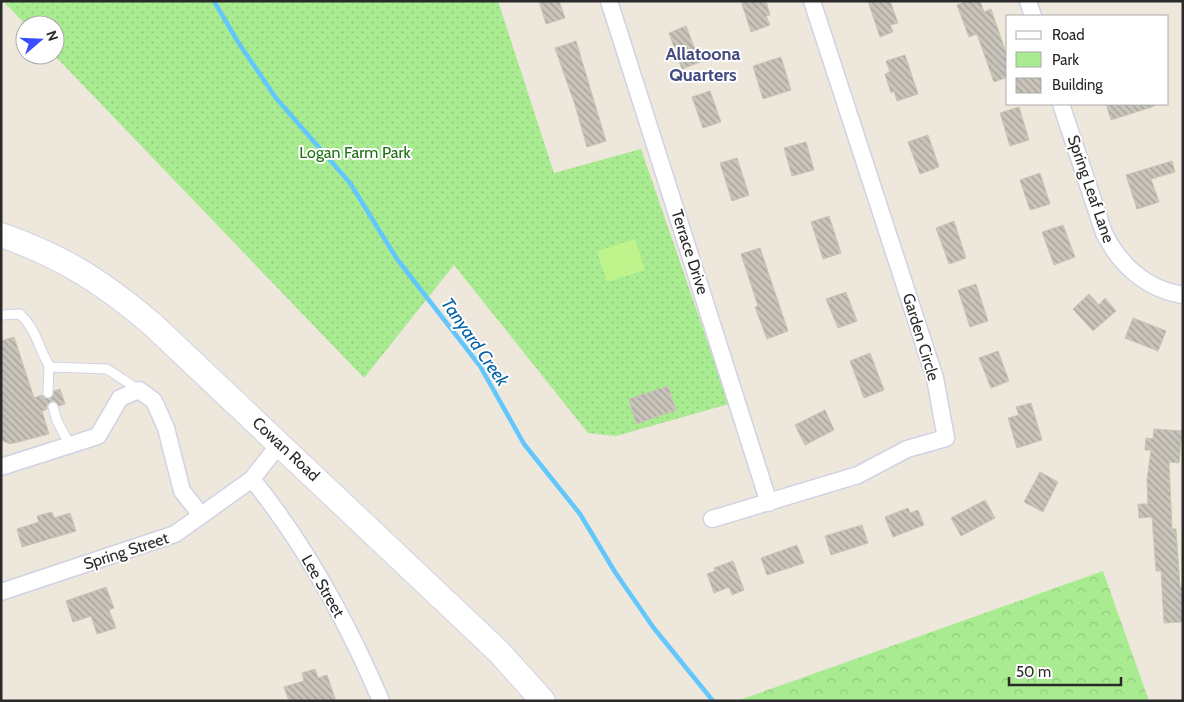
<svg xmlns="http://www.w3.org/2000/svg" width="1184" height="702" font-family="Cabin,sans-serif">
	<defs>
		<pattern id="green-dots" width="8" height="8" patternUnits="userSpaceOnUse" patternTransform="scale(1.25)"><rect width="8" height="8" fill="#a9eb91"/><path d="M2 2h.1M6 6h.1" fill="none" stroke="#92ca7d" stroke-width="1.8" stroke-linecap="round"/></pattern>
		<pattern id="forest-crowns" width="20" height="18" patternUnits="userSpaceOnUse" patternTransform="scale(1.25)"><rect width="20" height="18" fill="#a9eb91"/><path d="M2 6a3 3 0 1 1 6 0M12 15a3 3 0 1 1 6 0" fill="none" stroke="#92ca7d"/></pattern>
		<pattern id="building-back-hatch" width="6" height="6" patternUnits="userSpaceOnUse" patternTransform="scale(1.25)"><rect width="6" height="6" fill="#c9c4ba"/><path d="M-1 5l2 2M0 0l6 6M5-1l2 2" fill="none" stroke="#a39f97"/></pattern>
	</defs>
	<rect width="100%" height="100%" fill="#eee7db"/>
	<path fill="url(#green-dots)" d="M3,1H498L554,173L641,149L729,404L616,436L588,433L454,265L364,378L54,55L55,25H26Z"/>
	<path fill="url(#forest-crowns)" d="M1103,571L1149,701H737Z"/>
	<path fill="#bff38b" d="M635,239L645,270L607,282L597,251Z"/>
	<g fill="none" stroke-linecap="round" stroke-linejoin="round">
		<path stroke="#62c7fc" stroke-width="4.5" d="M214,1L238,42L276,98L350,183L397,259L480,366L524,444L580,514L615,572L653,627L713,701"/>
	</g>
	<g fill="url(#building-back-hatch)" stroke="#cac4b4">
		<path d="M539,1H559L565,18L546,24Z"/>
		<path d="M741,1H766L770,15L766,16L770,25L751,32Z"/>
		<path d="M868,1H890L898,23L890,25L893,32L880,37Z"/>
		<path d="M966,1H980L984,12L991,9L1008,59V77L994,82L977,34L969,37L957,5Z"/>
		<path d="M686,26L700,62L682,69L669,33Z"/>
		<path d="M576,41L606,141L587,147L575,105L555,48Z"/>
		<path d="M905,55L918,94L897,101L894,91L891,93L885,74L890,72L886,61Z"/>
		<path d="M781,57L791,90L763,99L753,66Z"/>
		<path d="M710,91L721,122L703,128L692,97Z"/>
		<path d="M1106,104H1154L1155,106L1111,120Z"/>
		<path d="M1019,107L1029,140L1010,146L1000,113Z"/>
		<path d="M928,135L939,167L920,174L908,142Z"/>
		<path d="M806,142L814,170L792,176L784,148Z"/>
		<path d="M737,158L749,195L732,201L720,163Z"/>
		<path d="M1172,161L1175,172L1151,179L1159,202L1137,209L1126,175Z"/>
		<path d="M1040,173L1050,204L1030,210L1020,180Z"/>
		<path d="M829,216L841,253L823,259L811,222Z"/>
		<path d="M954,221L966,258L949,264L936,228Z"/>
		<path d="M1063,225L1075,257L1054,265L1042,232Z"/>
		<path d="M760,248L788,331L767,339L755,307L758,306L741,254Z"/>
		<path d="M976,284L988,321L970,327L958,290Z"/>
		<path d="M846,292L857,321L838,328L826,299Z"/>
		<path d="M1089,294L1099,305L1105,298L1116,311L1093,331L1073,309Z"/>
		<path d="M1133,318L1166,331L1158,351L1125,338Z"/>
		<path d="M14,337L34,398L42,395L45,398L50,399L54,391L60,389L65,404L59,406L55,401H51L47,405V409L42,411L49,434L10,444L1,440V341Z"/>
		<path d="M998,351L1009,381L991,388L979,358Z"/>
		<path d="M870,353L884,390L864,398L850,361Z"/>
		<path d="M668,386L676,410L636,424L629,399Z"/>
		<path d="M1031,403L1042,440L1017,448L1008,418L1019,415L1016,407Z"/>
		<path d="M825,410L834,430L805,445L795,425Z"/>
		<path d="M1154,429L1182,431L1179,463L1169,462L1172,529H1176L1180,587H1183V622L1164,623L1161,571H1156L1152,517L1139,518L1138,504H1148L1147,480L1151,450H1145L1146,438L1153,439Z"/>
		<path d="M1040,472L1058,482L1043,512L1024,502Z"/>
		<path d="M985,500L995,518L961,536L951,518Z"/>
		<path d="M908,508L910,513L918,510L924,525L893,537L885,517Z"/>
		<path d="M52,512L54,518L70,513L76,531L22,547L17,529L39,522L37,516Z"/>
		<path d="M862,525L868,543L831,555L825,536Z"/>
		<path d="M797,545L804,563L767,575L761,558Z"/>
		<path d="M733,561L744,590L732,595L729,587L714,593L707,574L715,571L714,568Z"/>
		<path d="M106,587L114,608L109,610L116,628L97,634L91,616L73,622L66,601Z"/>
		<path d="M315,669L318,678L327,675L336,701H289L284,687L304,681L302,673Z"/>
	</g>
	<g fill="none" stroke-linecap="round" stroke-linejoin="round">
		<g stroke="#d0d2e5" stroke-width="11">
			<g id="lane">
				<path d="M1,315L20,314C37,330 38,348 50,367L107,369L139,390"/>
				<path d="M48,393L49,365"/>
				<path d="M53,407L57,421L70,445"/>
			</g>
		</g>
		<g stroke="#d0d2e5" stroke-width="19">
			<g id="street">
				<path d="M609,1L769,503"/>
				<path d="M1028,1L1033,16"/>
				<path d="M1061,104L1104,233C1120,265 1146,289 1183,295"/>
				<path d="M1,467L98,436L120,398L139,390L154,401L166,428L182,491L201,515"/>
				<path d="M252,479C306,546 347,621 381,701"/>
				<path d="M712,519L858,475L907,449L946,438L935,378L812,1"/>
				<path d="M1,592L175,534L252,479L280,443"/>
			</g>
		</g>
		<g stroke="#d0d2e5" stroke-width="26">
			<path id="secondary" d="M1,235C64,257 102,282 152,324L499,652L543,701"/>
		</g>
		<use href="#lane" stroke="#fff" stroke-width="9"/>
		<use href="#street" stroke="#fff" stroke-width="16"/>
		<use href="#secondary" stroke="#fff" stroke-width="24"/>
	</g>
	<g text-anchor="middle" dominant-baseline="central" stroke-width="4" stroke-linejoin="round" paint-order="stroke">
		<g font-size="16" fill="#1e7012" stroke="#fff">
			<text x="355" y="152">Logan Farm Park</text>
		</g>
		<g font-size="16" fill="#2a2a2a" stroke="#fff">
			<text transform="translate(1091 189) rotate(71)">Spring Leaf Lane</text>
			<text transform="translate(690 252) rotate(72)">Terrace Drive</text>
			<text transform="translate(921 337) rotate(73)">Garden Circle</text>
			<text transform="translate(286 449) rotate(43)">Cowan Road</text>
			<text transform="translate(126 551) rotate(-18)">Spring Street</text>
			<text transform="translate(323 586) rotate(60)">Lee Street</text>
		</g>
		<g font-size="18" font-weight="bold" fill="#454b80" stroke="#fff">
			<text x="703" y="54">Allatoona<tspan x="703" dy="21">Quarters</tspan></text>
		</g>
		<g font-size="18" font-style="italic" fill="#0062a9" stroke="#fff">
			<text transform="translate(475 342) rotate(55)">Tanyard Creek</text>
		</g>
	</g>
	<rect width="1184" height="702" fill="none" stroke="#2a2a2a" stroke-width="5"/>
	<rect x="1006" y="15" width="162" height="90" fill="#ffffff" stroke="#aaaaaa"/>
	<rect x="1016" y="31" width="25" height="8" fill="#ffffff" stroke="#aaaaaa"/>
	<text x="1052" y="40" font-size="15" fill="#2a2a2a">Road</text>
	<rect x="1016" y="52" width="25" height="15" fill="#a9eb91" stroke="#aaaaaa"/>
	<text x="1052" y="65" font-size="15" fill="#2a2a2a">Park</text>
	<rect x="1016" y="78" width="25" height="15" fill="url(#building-back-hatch)" stroke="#aaaaaa"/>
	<text x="1052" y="90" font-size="15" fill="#2a2a2a">Building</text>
	<g transform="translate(40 40) rotate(71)"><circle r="24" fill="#ffffff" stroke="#aaaaaa"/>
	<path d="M0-4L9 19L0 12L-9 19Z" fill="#374dff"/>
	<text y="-8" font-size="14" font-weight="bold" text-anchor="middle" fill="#2a2a2a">N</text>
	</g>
	<path d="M1009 677v8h112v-8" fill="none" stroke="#2a2a2a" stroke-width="2.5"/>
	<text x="1016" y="677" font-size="15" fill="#2a2a2a" stroke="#ffffff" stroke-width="4" paint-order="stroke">50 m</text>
</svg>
